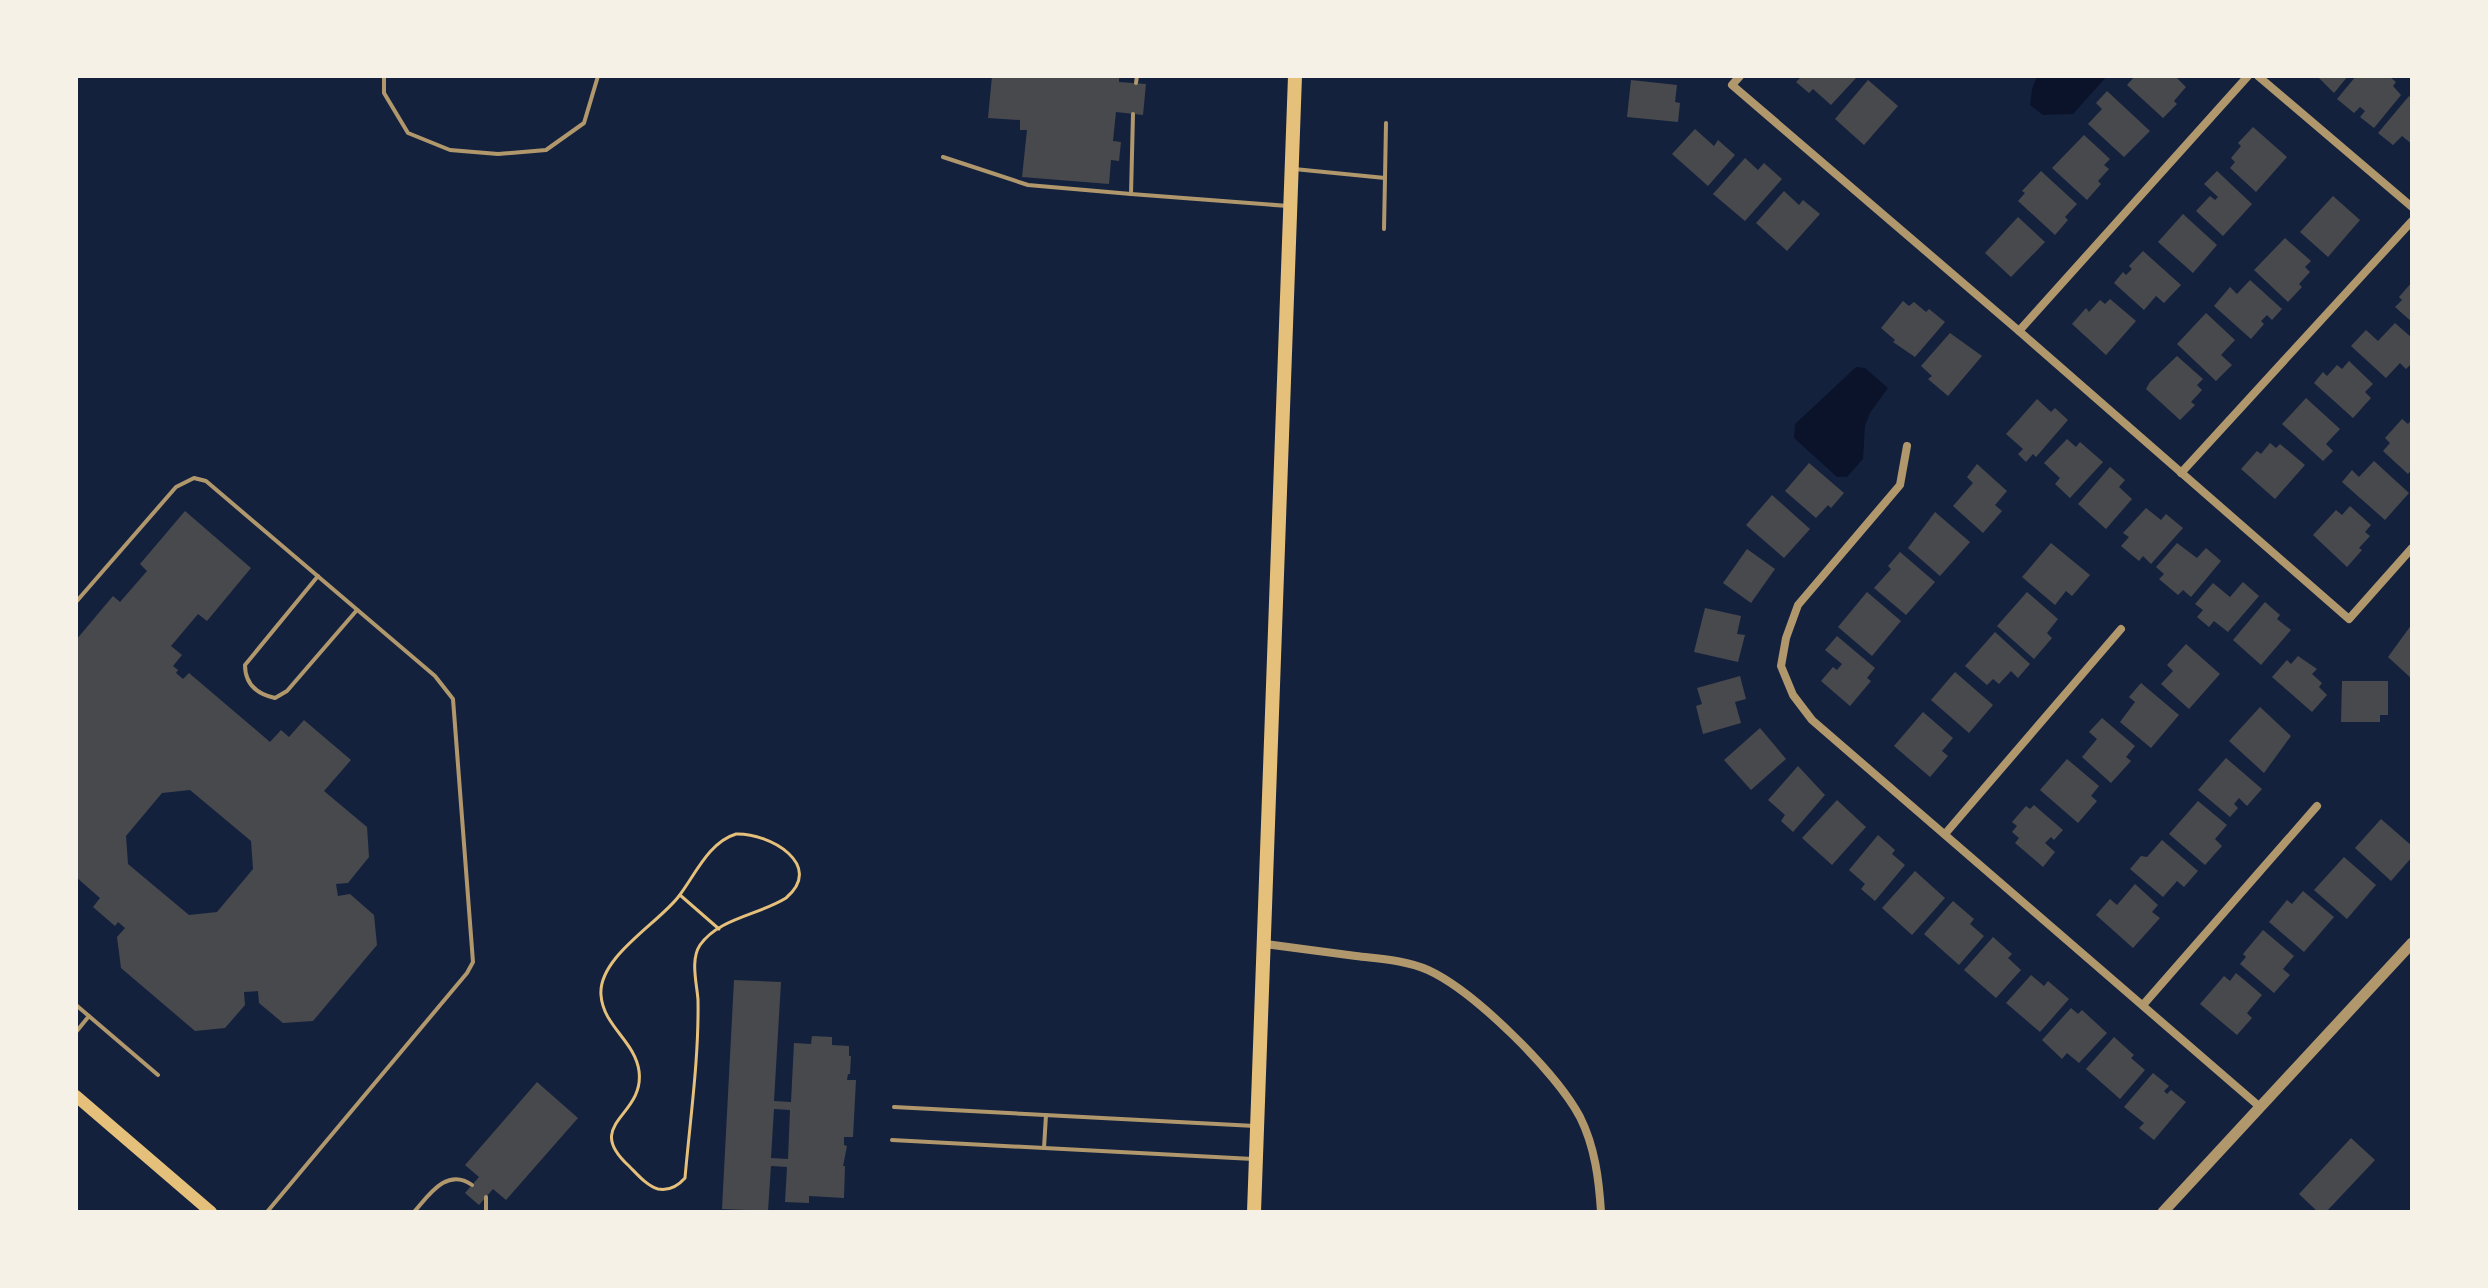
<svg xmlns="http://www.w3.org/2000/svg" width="2488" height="1288" font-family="Overpass,sans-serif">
	<rect width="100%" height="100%" fill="#14213d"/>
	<g fill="#0b132b">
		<path d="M2037,76H2107L2073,114L2043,115L2030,105L2032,89Z"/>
		<path d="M1856,367L1865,368L1888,388L1870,413L1865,426L1863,459L1847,477H1837L1794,438L1795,424Z"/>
	</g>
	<g fill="#48494c" fill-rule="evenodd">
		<path d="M992,76H1119V82L1146,84L1143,115L1116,112L1113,141L1121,142L1119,161L1111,160L1109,184L1022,177L1027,130H1020V120L988,118Z"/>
		<path d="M1802,76H1854L1856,78L1831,105L1813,89L1809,93L1796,82Z"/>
		<path d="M2135,76H2175L2186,87L2174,101L2177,104L2163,118L2127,85Z"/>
		<path d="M2317,76H2348L2334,93Z"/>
		<path d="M2356,76H2389L2396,82L2393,86L2401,95L2374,128L2360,117L2365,111L2360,107L2354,113L2337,99Z"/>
		<path d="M1631,80L1677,85L1675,102L1680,103L1678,122L1627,117Z"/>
		<path d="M1868,80L1898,106L1864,145L1835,119Z"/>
		<path d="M2107,91L2150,131L2124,157L2088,124L2102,109L2096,103Z"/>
		<path d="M2409,96L2412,99V144L2402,136L2393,145L2378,133Z"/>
		<path d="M2253,127L2287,157L2256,192L2230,168L2235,162L2231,158L2241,146L2238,143Z"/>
		<path d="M1695,129L1714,146L1718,140L1735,155L1708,186L1672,154Z"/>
		<path d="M2084,135L2110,159L2104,165L2109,169L2098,181L2101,184L2087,200L2052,168Z"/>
		<path d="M1745,158L1758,170L1764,163L1782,179L1745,221L1713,194Z"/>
		<path d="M2041,171L2077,204L2065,217L2068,220L2055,235L2018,201L2025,193L2022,191Z"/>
		<path d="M2217,171L2252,204L2223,236L2196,211L2210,196L2215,200L2218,197L2204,184Z"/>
		<path d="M1784,191L1799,205L1803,200L1820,214L1787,251L1756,223Z"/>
		<path d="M2333,196L2360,220L2328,257L2300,232Z"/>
		<path d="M2183,214L2217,245L2193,273L2158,242Z"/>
		<path d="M2018,217L2045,242L2011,277L1985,253Z"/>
		<path d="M2285,238L2311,261L2305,267L2310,272L2299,284L2302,287L2288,302L2254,270Z"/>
		<path d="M2143,251L2181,285L2164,303L2156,296L2144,310L2114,283L2123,272L2126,275L2132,269L2129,266Z"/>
		<path d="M2250,280L2282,309L2272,320L2267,315L2261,321L2264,324L2251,339L2214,306L2230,287L2237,294Z"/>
		<path d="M2412,282V322L2395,307L2402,300L2399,297Z"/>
		<path d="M2110,299L2136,321L2106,355L2072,324L2086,308L2089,312L2100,300L2105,304Z"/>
		<path d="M1903,301L1909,306L1914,302L1926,312L1929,309L1945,322L1915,357L1893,342L1895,340L1881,328Z"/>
		<path d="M2206,313L2235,340L2221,355L2232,365L2216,381L2177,344Z"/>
		<path d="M2395,323L2412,338V363L2406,369L2400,363L2386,378L2351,346L2366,330L2378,341Z"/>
		<path d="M1950,333L1982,356L1948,396L1928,379L1932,376L1921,366Z"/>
		<path d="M2177,356L2203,379L2197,385L2202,390L2191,402L2195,405L2180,420L2146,389L2150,382Z"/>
		<path d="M2349,361L2373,384L2365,392L2371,398L2353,418L2314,383L2323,372L2327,376L2337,365L2342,369Z"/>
		<path d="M2306,398L2340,429L2326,444L2333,451L2323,461L2282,424Z"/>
		<path d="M2037,399L2051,412L2055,408L2068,420L2036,457L2033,454L2026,462L2018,454L2023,449L2006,434Z"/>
		<path d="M2402,419L2408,424L2412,419V469L2408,474L2383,451L2390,443L2385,438Z"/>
		<path d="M2067,439L2076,447L2080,442L2103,462L2070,498L2055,484L2060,478L2044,463Z"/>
		<path d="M2270,443L2276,448L2280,444L2305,465L2275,499L2241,469L2257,451L2261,454Z"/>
		<path d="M2374,461L2409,493L2385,520L2342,482L2352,470L2359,477Z"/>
		<path d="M1809,463L1844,493L1831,508L1828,505L1816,518L1785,491Z"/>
		<path d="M1977,464L2007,491L1995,505L2002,511L1983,533L1953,506L1973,483L1967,477Z"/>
		<path d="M2110,467L2125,480L2119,487L2132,499L2106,529L2078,504Z"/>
		<path d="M1772,495L1810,529L1784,558L1746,525Z"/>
		<path d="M2350,506L2371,525L2365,532L2370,536L2359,548L2362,550L2347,567L2313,535L2336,510L2342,515Z"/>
		<path d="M2146,508L2161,520L2166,514L2183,528L2151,564L2143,556L2139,561L2121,546L2129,537L2123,533Z"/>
		<path d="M185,511L251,568L207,621L198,614L171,646L182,655L173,666L178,670L176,673L183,679L189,673L270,742L281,730L289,737L304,720L351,760L324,791L367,827L369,857L348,883L336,884L338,896L350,894L374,915L377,945L313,1021L283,1023L259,1003L258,991L244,992L245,1005L225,1028L195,1031L121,968L117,937L125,928L118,922L115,926L93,907L100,898L76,877V640L113,596L120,602L147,571L140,564ZM190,790L251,841L253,869L217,912L189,915L128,864L126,836L162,793Z"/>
		<path d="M1935,512L1970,542L1940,576L1908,548Z"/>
		<path d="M2051,543L2090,575L2072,596L2066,591L2055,605L2022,577Z"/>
		<path d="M2177,543L2197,558L2206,548L2221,561L2191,597L2183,590L2178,595L2159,579L2164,574L2156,567Z"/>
		<path d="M1747,549L1775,569L1751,603L1723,583Z"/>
		<path d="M1900,552L1935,582L1906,615L1874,588L1891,569L1888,566Z"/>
		<path d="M2243,582L2259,596L2228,632L2214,621L2209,627L2197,617L2203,610L2195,604L2213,583L2230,597Z"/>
		<path d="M1867,592L1901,621L1872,656L1838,627Z"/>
		<path d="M2027,592L2058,619L2047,633L2052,638L2034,659L1997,626Z"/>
		<path d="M2265,602L2280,615L2277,619L2291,630L2261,665L2233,640Z"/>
		<path d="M1705,608L1741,616L1737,634L1745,635L1738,662L1694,652Z"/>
		<path d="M2412,624V679L2388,657Z"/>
		<path d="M1995,632L2030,664L2018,678L2011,671L1999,684L1993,679L1987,685L1965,666Z"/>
		<path d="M1837,636L1875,668L1867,678L1871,681L1850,706L1821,681L1833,667L1837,670L1842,664L1825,650Z"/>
		<path d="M2186,644L2220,674L2189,709L2161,684L2173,671L2167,665Z"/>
		<path d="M2298,656L2317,669L2312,674L2322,683L2319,687L2327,695L2312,712L2272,677L2287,660L2291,664Z"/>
		<path d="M1955,672L1993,705L1969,733L1931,700Z"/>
		<path d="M1740,676L1746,699L1735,702L1741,723L1703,734L1696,706L1702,704L1697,688Z"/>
		<path d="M2342,681H2388V715H2380V722H2341Z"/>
		<path d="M2141,683L2179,715L2151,748L2120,722L2135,702L2129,697Z"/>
		<path d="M2260,707L2291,736L2264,773L2229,741Z"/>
		<path d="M1923,712L1953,738L1942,751L1948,756L1930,777L1894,746Z"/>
		<path d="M2102,718L2135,746L2126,757L2131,761L2111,783L2082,757L2097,739L2089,732Z"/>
		<path d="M1760,728L1786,759L1751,790L1724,760Z"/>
		<path d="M2226,758L2262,789L2247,806L2239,798L2234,804L2238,808L2230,817L2198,790Z"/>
		<path d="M2067,759L2099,786L2091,796L2097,801L2078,823L2040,790Z"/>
		<path d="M1798,766L1825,795L1793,832L1781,821L1785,815L1768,800Z"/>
		<path d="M1837,800L1866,827L1832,865L1802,838Z"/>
		<path d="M2198,801L2227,825L2215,839L2222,846L2205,865L2169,834Z"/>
		<path d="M2034,805L2063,830L2054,840L2051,837L2045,843L2055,852L2043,867L2015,843L2019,838L2012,832L2017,826L2012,822L2026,806L2030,809Z"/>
		<path d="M2381,819L2412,846V857L2391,881L2355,848Z"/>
		<path d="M1878,835L1895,850L1892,854L1905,865L1875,901L1861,889L1865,884L1849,870Z"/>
		<path d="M2162,840L2198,871L2184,887L2177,881L2163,897L2130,869L2141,856L2147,857Z"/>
		<path d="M2344,857L2376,885L2347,919L2314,890Z"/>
		<path d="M1915,871L1945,898L1912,935L1882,908Z"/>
		<path d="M2135,884L2158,905L2152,912L2160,918L2133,948L2096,915L2110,899L2117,905Z"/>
		<path d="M2303,891L2334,917L2304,952L2269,922L2287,900L2292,904Z"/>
		<path d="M1953,901L1974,919L1970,924L1984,936L1959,965L1924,934Z"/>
		<path d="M2263,930L2294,956L2283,969L2290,975L2274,993L2240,964L2246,957L2243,954Z"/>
		<path d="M1993,937L2012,954L2008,958L2021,970L1996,998L1964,970Z"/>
		<path d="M2236,973L2262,995L2247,1013L2252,1018L2237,1035L2200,1004L2224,976L2230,981Z"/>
		<path d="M2031,975L2044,986L2048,981L2069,999L2040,1032L2006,1003Z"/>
		<path d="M734,980L781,982L774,1101L791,1102L794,1043L811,1044L812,1036L832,1037V1045L849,1046V1056H851L850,1074H848L847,1080H856L853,1137H844V1145L847,1146L843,1166H845L844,1198L809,1196V1203L785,1202L787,1167L771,1166L768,1211L722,1209ZM774,1109L790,1110L788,1159L771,1158Z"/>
		<path d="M2071,1008L2078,1014L2082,1010L2107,1033L2079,1063L2067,1053L2062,1059L2042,1040Z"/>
		<path d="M2114,1037L2134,1055L2131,1058L2145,1070L2120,1099L2086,1069Z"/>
		<path d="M2153,1073L2169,1086L2164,1091L2167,1094L2171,1090L2186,1102L2154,1140L2139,1128L2144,1123L2124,1107Z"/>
		<path d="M537,1082L578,1118L506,1200L493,1189L479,1205L465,1193L479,1177L465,1165Z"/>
		<path d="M2351,1138L2375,1160L2326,1212H2318L2299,1194Z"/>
	</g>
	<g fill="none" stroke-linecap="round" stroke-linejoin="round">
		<g stroke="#e5c07b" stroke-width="3">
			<path d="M736,834C770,833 825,865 786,898C759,915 719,918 700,945C690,960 697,984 698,1000C699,1059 690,1120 685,1178C678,1186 669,1191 658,1189C647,1186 637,1174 629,1166C582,1123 645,1117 639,1071C635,1041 603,1026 601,995C598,957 659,923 679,896C695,875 709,842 736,834Z"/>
			<path d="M680,895L719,929"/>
		</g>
		<g stroke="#b1986c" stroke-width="4">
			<path d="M384,76V93L408,133L450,150L498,154L546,150L584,123L598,76"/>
			<path d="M1136,83L1137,76"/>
			<path d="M1133,114L1131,194L1288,206"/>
			<path d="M943,157L1028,185L1131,194"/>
			<path d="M1294,169L1385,178L1386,123"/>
			<path d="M1384,229L1385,178"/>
			<path d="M318,576L245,665C245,684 257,694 275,698L287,691L357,610"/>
			<path d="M76,602L176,487L194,478L206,481L435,676L453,699L473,962L467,973L267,1212"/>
			<path d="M76,1005L158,1075"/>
			<path d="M76,1032L89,1016"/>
			<path d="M894,1107L1255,1126"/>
			<path d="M892,1140L1253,1159"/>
			<path d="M1044,1148L1046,1115"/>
			<path d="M486,1197V1212"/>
			<path d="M414,1212C429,1195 447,1167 472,1185"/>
		</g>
		<g stroke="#b1986c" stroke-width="8">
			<path d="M1740,76L1732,85L2019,331L2349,619L2412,548"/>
			<path d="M2258,76L2412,207"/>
			<path d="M2019,331L2248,76"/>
			<path d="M1907,446L1900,485L1798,605L1786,638L1781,666L1793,695L1812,720L2260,1107"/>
			<path d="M2181,473L2412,221"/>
			<path d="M1945,834L2121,629"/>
			<path d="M1265,944C1295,948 1326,952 1356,956C1380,959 1405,960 1428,970C1474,991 1556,1072 1580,1117C1595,1147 1599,1180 1601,1212"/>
			<path d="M2143,1005L2317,806"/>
		</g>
		<path stroke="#b1986c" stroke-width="11" d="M2163,1212L2412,943"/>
		<path stroke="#e5c07b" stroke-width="12" d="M76,1096L211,1212"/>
		<path stroke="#e5c07b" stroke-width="14" d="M1254,1212L1295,76"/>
	</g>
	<rect width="2488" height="1288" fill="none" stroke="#f6f1e7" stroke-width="156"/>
</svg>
